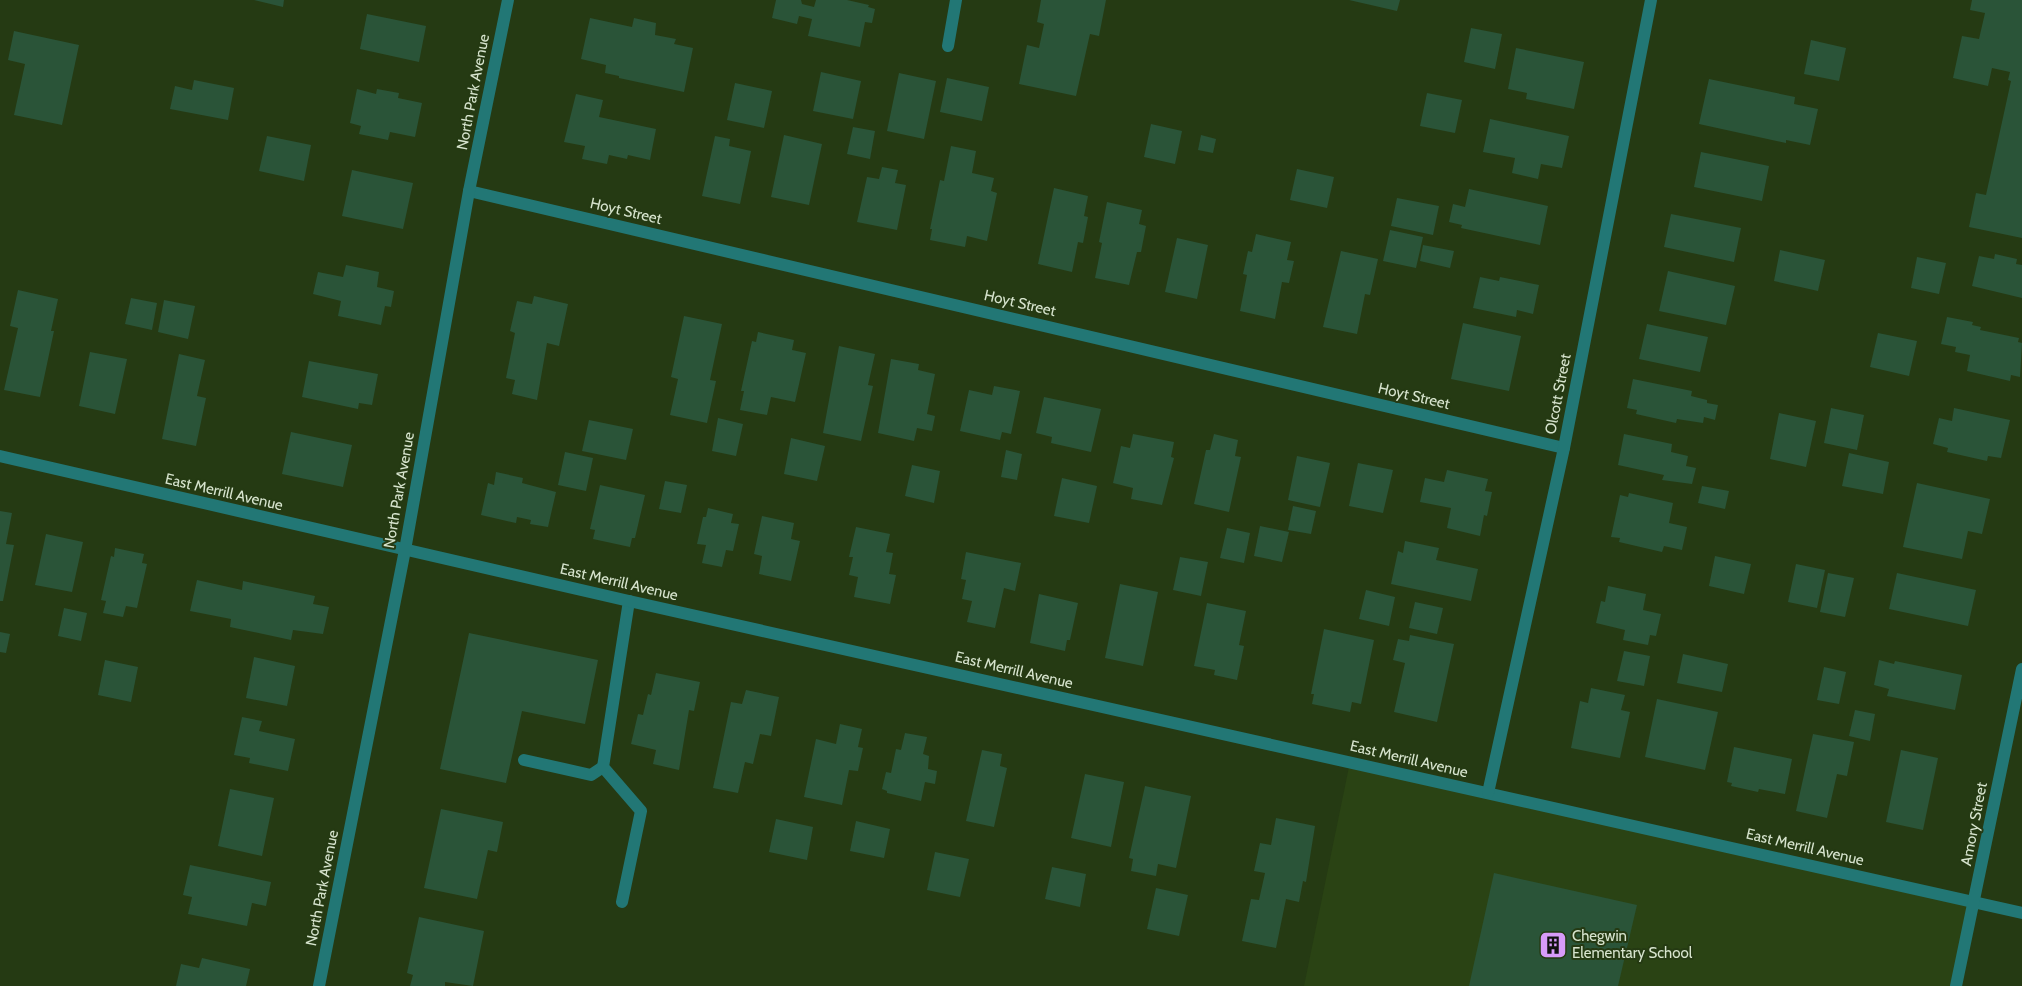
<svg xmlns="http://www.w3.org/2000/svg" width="2022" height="986" font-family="Cabin,sans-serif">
	<rect width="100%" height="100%" fill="#253a13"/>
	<path fill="#2a4314" d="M1350,762L1975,902L1956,986H1304Z"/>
	<g fill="#2a5438">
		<path d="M254,0H284L283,7Z"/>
		<path d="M776,0H801L802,4L814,7L816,0H847L869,5L868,7L875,9L872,23L865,22L860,47L808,36L812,19L799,16L797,24L772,18Z"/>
		<path d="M1041,0H1106L1099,36L1090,34L1076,96L1019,84L1027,45L1039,48L1044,24L1037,22Z"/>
		<path d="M1349,0H1400L1397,11Z"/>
		<path d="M1972,0H2022V238L1969,227L1976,193L1986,195L2011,81L2008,80L2010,72L1992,68L1988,86L1953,78L1962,36L1979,39L1985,13L1970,10Z"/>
		<path d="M367,14L426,26L419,62L360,49Z"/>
		<path d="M590,18L632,27L634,18L656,23L655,35L676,39L674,44L693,48L684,92L619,78V76L605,73L606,65L581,59Z"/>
		<path d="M1471,28L1502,34L1495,69L1464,62Z"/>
		<path d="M14,31L79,45L62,125L14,115L25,64L8,60Z"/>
		<path d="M1811,40L1846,48L1839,81L1804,74Z"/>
		<path d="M1516,48L1584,62L1574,109L1526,99L1527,93L1508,89Z"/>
		<path d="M821,72L861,81L853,119L813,111Z"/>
		<path d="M899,73L936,81L924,139L887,131Z"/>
		<path d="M947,78L989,87L982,121L940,112Z"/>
		<path d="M1709,79L1795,97L1794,104L1818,109L1810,145L1786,140V143L1699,124Z"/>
		<path d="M194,80L234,88L228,120L170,109L175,86L192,90Z"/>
		<path d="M735,83L772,91L764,128L727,120Z"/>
		<path d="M357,89L376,94L377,89L399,93L398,98L422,103L415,137L390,132L388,140L359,134L361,126L350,123Z"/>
		<path d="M1427,93L1462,100L1455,133L1420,126Z"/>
		<path d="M576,94L603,100L599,117L656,129L650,160L628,155L627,159L609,155L607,164L582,159L585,146L564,142Z"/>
		<path d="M1490,119L1569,136L1562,168L1541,164L1538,179L1512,173L1515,158L1483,152Z"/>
		<path d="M1151,124L1182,131L1175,164L1144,157Z"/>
		<path d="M853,127L875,131L870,159L847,154Z"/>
		<path d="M784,135L822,144L809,205L771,197Z"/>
		<path d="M1201,135L1216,139L1213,153L1198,150Z"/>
		<path d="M267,136L311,145L304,181L259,171Z"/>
		<path d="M715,136L730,139L729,146L751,151L740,204L702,196Z"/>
		<path d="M951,146L976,151L972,173L994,178L991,191L997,193L987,241L967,236L965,247L930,240L932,229H930L940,180L944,181Z"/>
		<path d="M1701,152L1769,166L1762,201L1694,187Z"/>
		<path d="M882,167L898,170L895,183L906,185L897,230L857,222L867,177L879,179Z"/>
		<path d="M1297,169L1334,177L1327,208L1290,200Z"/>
		<path d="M352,170L413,183L403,229L342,216Z"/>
		<path d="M1054,188L1088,196L1084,216L1088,217L1083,243L1078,242L1072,272L1038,264Z"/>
		<path d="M1469,189L1548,206L1540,245L1461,228L1462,225L1449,222L1453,204L1465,207Z"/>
		<path d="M1397,198L1439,206L1433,235L1391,226Z"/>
		<path d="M1107,202L1142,210L1139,224L1146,226L1141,252H1137L1129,285L1095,278L1102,243L1099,242Z"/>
		<path d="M1671,214L1741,228L1734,262L1664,247Z"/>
		<path d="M1390,230L1423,237L1416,268L1383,261Z"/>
		<path d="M1256,234L1291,242L1287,260L1294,261L1289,283L1282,282L1275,319L1240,311L1247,275L1243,274L1248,251L1252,252Z"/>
		<path d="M1177,238L1208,245L1197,299L1165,292Z"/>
		<path d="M1423,245L1454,251L1450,268L1420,261Z"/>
		<path d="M1780,250L1825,260L1818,291L1774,281Z"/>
		<path d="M1341,251L1378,259L1370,295L1365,294L1357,334L1323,327Z"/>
		<path d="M1995,254L2017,259L2016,264L2022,265V298L1972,286L1979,256L1994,259Z"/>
		<path d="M1917,257L1946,263L1939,294L1911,288Z"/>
		<path d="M346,265L379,272L377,287L394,291L391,307L385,306L381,325L338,316L341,301L313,294L318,272L343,277Z"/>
		<path d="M1668,271L1735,286L1726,325L1659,311Z"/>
		<path d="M1480,277L1499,281L1500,277L1539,285L1533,314L1517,310L1516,317L1473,308Z"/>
		<path d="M18,290L58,299L51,331H54L40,397L4,390L18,328L10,326Z"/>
		<path d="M534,296L568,304L559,346L547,343L537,400L512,394L515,380L506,378L515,333L510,331L517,301L532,304Z"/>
		<path d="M131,298L157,303L152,330L125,324Z"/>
		<path d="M164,300L195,306L188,339L158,332Z"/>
		<path d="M684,316L722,324L710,380L716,381L707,423L670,415L678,379L671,377Z"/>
		<path d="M1947,317L1973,322L1972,325L1981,327L1980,330L2019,338L2018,342L2022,343L2020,377L2011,375L2010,381L1967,371L1970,355L1955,352L1956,347L1941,344Z"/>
		<path d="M1463,323L1521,336L1509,391L1451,379Z"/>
		<path d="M1647,324L1708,337L1700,372L1639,359Z"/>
		<path d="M758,332L794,340L792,350L806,353L795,402L771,397L767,415L740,410L744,391H741L752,341L756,342Z"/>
		<path d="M1878,333L1917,341L1909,376L1870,367Z"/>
		<path d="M839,346L875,354L868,385L873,386L861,441L823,433Z"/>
		<path d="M90,352L127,359L115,414L79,406Z"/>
		<path d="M179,354L205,360L197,396L206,398L196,446L162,439Z"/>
		<path d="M891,359L919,364L918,370L935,374L927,414L935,416L932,431L917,428L914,441L878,433Z"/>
		<path d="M309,361L378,374L372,405L359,403L358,409L302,397Z"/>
		<path d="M1633,379L1692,391L1691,396L1707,400V403L1718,405L1715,420L1704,417L1703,423L1677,419L1676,423L1636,414L1637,410L1627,408Z"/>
		<path d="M994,386L1020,391L1011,434L1002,432L1000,440L960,431L969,390L992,395Z"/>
		<path d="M1044,397L1101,409L1091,452L1051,443L1052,437L1036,433Z"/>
		<path d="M1831,408L1864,415L1857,450L1824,443Z"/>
		<path d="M1954,408L2010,420L2001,458L1988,456L1987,461L1947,452L1948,448L1933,444L1939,418L1952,421Z"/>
		<path d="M1779,413L1816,421L1806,467L1770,459Z"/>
		<path d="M718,418L743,424L736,456L712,451Z"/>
		<path d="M589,420L633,429L626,460L582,451Z"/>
		<path d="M291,432L352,445L343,487L282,474Z"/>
		<path d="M1133,434L1174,442L1171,457L1174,458L1162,505L1131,499L1133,488L1113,483L1121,446L1130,448Z"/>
		<path d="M1214,434L1238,440L1235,456L1241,457L1229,512L1194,504L1206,450H1210Z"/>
		<path d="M1624,434L1672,444L1671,452L1688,456L1686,466L1696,468L1692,484L1662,480L1664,475L1618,465Z"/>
		<path d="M791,438L825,446L817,481L784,474Z"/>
		<path d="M1006,450L1022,454L1017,480L1001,477Z"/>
		<path d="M565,452L593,458L586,491L558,485Z"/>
		<path d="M1849,453L1889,462L1883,494L1842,486Z"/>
		<path d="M1297,456L1330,463L1320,507L1288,500Z"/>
		<path d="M1358,463L1393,470L1383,513L1349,506Z"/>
		<path d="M912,465L940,471L934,503L905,496Z"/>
		<path d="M1447,470L1488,479L1485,491L1492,492L1487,516L1484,515L1480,536L1447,528L1451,508L1420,502L1425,478L1444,482Z"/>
		<path d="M496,472L523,478L522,483L556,492L548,527L530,524L531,520L517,517L516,523L481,515L488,483L494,485Z"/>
		<path d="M1062,478L1097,486L1089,523L1054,516Z"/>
		<path d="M665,481L687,485L681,513L659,509Z"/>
		<path d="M1917,483L1990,499L1982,534L1968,531L1962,559L1903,547Z"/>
		<path d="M600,485L645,495L635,538H632L630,547L593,539L595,530L590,529Z"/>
		<path d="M1702,486L1729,491L1725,509L1698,503Z"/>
		<path d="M1629,493L1673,503L1669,523L1687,527L1682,550L1664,546L1662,552L1619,542L1620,538L1611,537L1620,495L1628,497Z"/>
		<path d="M1293,506L1316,511L1311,534L1288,530Z"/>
		<path d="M708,508L733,514L731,523L739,524L733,551L726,550L722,567L702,563L706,545L697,544L703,517H706Z"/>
		<path d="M0,511L12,513L6,544L14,545L3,601H0Z"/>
		<path d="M762,516L794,523L791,539L800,541L791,581L759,574L762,556L754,554Z"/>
		<path d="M1260,526L1289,532L1282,562L1254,556Z"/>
		<path d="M856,527L890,534L886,552L893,553L889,574L896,575L890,604L854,597L858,577L849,575L853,557H849Z"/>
		<path d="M1227,528L1250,533L1244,563L1220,558Z"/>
		<path d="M46,534L83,542L72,592L35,585Z"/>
		<path d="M1405,541L1439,548L1436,560L1478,569L1471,601L1391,584L1398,551L1403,553Z"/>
		<path d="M115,548L144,554L142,563L147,564L137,608L126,606L123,617L103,613L106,601L101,600L111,556L114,557Z"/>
		<path d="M966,552L1021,563L1015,591L1004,588L995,628L967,622L972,601L962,599L966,580L961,579Z"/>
		<path d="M1715,556L1751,564L1744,594L1709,586Z"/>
		<path d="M1180,557L1208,562L1201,596L1173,590Z"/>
		<path d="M1796,564L1825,570L1817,608L1788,602Z"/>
		<path d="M1828,573L1854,578L1845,617L1820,612Z"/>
		<path d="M1897,573L1976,590L1968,626L1889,609Z"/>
		<path d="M197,580L242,590L243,581L315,596L313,604L329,607L323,634L293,630L291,640L230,627L231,619L190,611Z"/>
		<path d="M1120,584L1158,592L1143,666L1105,658Z"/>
		<path d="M1608,586L1646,594L1643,610L1661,614L1656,636L1650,635L1648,645L1623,640L1625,630L1596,623L1601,601L1605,602Z"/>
		<path d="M1366,590L1395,597L1389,626L1359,619Z"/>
		<path d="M1039,594L1078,603L1070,640H1067L1065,651L1030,643Z"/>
		<path d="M1415,602L1443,608L1437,634L1409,628Z"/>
		<path d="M1207,603L1246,611L1239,645L1244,646L1237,680L1214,675L1215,670L1194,666Z"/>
		<path d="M64,608L87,613L81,641L58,636Z"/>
		<path d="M1324,629L1374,640L1361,704L1352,702L1350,712L1312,704L1314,694H1311Z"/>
		<path d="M0,632L10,634L6,653L0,652Z"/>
		<path d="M469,633L598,660L585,724L522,711L506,783L440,769Z"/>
		<path d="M1410,635L1454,644L1437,722L1394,712L1405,663L1393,660L1398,639L1409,641Z"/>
		<path d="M1624,651L1650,656L1644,686L1617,681Z"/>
		<path d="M1683,654L1728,664L1722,692L1677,683Z"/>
		<path d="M254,657L295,666L287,706L246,698Z"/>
		<path d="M105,660L138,667L131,702L98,695Z"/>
		<path d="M1879,660L1894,664L1895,661L1962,675L1955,710L1887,696L1889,689L1874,685Z"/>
		<path d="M1824,667L1846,672L1839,704L1817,700Z"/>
		<path d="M656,673L700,682L694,711L689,710L679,770L653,764L656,750L631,744L638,714L643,715L648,694L651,695Z"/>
		<path d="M1591,688L1625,695L1621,710L1630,712L1620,758L1571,748L1580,701L1588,703Z"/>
		<path d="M746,690L779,697L771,736L760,734L753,764L745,762L738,793L713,788L731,702L742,704Z"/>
		<path d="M1657,699L1718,712L1705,770L1645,757Z"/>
		<path d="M1855,710L1875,714L1870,741L1849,736Z"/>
		<path d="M242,717L262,721L259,731L295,739L288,771L249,763L250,758L234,755Z"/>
		<path d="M840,724L862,729L858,747L863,748L858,771L849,770L842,805L804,797L816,739L836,744Z"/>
		<path d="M905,733L927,737L923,754L929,756L928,769L937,771L935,784L925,782L921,801L887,793V791L882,789L886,772L891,773L896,749L901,750Z"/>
		<path d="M1813,734L1854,742L1847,776L1837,774L1827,818L1796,811Z"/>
		<path d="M1734,747L1792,759L1785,794L1759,789L1758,792L1731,786L1732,783L1727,782Z"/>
		<path d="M982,750L1002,754L1000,766L1007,768L994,827L966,821Z"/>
		<path d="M1901,750L1938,758L1923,830L1886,822Z"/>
		<path d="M1085,774L1124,782L1111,847L1071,838Z"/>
		<path d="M1145,786L1191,796L1176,868L1158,864L1156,876L1131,871L1133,859L1129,858Z"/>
		<path d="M230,789L274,798L262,856L218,846Z"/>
		<path d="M441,809L503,822L497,852L488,850L477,899L424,888Z"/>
		<path d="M1276,818L1315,826L1306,882L1303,881L1299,902L1286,899L1276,948L1242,941L1251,899L1259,900L1265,873L1254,871L1260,843L1271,845Z"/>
		<path d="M776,819L813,827L807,860L769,852Z"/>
		<path d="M856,821L890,829L884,858L850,851Z"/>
		<path d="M935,852L969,859L960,897L927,890Z"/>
		<path d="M190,865L271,882L266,906L252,903L247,926L188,914L192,897L183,895Z"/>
		<path d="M1052,867L1086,874L1080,907L1045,899Z"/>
		<path d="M1494,873L1637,905L1618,986H1469Z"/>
		<path d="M1156,888L1188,895L1179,936L1147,929Z"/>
		<path d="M419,917L484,931L473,986L445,982V986H410L413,975L407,973Z"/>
		<path d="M202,958L250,969L246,986H176L181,964L199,968Z"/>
	</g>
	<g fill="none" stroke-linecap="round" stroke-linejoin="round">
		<g stroke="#227775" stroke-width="12">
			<path d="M524,760L591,775L603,767"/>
			<path d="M622,902L641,811L603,767L629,601"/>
		</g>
		<g stroke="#227775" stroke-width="12">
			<path d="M948,46L956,0"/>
			<path d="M469,191L1564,448"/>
			<path d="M0,456L629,601L2022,913"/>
			<path d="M1488,793L1564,448L1651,0"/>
			<path d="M319,986L405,550L469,191L508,0"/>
			<path d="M1956,986L2022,669"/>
		</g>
	</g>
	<defs>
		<g id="building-square" transform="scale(1.4375)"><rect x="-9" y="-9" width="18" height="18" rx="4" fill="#d79bf9" stroke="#253a13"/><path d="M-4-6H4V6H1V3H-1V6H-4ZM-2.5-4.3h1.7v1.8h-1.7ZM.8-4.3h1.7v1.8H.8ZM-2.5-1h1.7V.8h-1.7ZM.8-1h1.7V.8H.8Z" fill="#111"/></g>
	</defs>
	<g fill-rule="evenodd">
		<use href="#building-square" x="1553" y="945"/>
	</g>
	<g text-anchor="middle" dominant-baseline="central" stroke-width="4" stroke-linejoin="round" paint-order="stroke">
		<g font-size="15" fill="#d7e4ce" stroke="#253a13">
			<text transform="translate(473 92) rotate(-79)">North Park Avenue</text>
			<text transform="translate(626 211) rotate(13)">Hoyt Street</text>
			<text transform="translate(1020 303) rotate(13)">Hoyt Street</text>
			<text transform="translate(1558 394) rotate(-79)">Olcott Street</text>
			<text transform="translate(1414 396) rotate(13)">Hoyt Street</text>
			<text transform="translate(399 490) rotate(-80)">North Park Avenue</text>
			<text transform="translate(224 492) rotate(13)">East Merrill Avenue</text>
			<text transform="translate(619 582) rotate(13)">East Merrill Avenue</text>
			<text transform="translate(1014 670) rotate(13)">East Merrill Avenue</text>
			<text transform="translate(1409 759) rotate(13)">East Merrill Avenue</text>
			<text transform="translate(1974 824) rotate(-79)">Amory Street</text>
			<text transform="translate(1805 847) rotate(13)">East Merrill Avenue</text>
			<text transform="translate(322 888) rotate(-79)">North Park Avenue</text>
		</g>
		<g font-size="15" fill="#d7e4ce" stroke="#253a13" text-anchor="start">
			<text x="1572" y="936">Chegwin<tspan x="1572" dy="17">Elementary School</tspan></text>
		</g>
	</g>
</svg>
